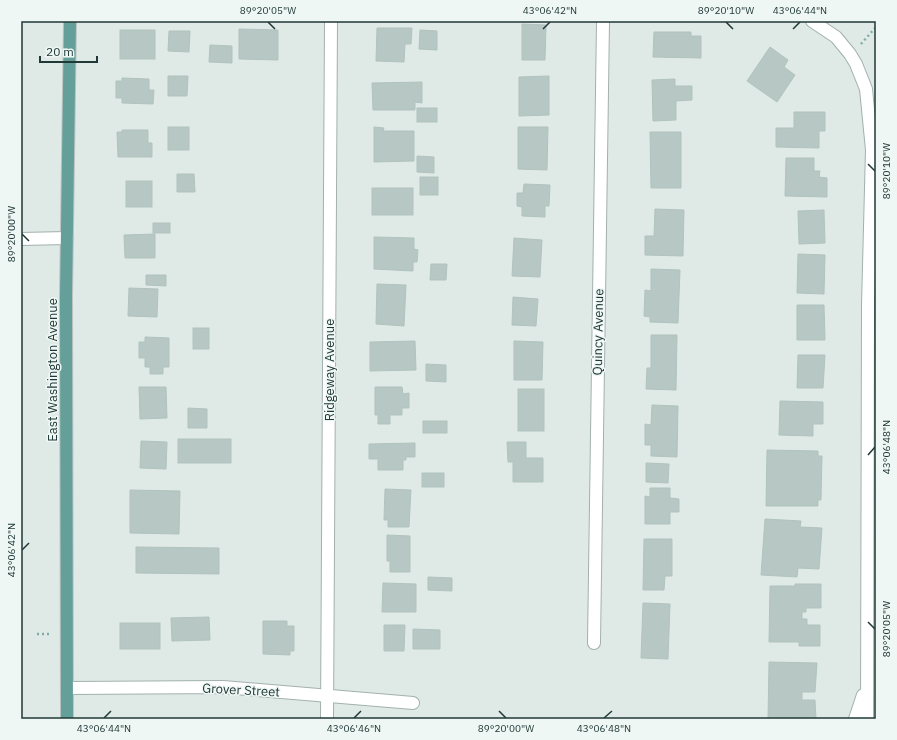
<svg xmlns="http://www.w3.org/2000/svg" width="897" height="740" font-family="'IBM Plex Sans',sans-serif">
	<rect width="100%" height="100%" fill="#dfeae7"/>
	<g fill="#b7c7c3" stroke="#b1c3be">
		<path d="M522,24L546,25L545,60H522Z"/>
		<path d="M377,28H412L411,44H405L404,62L376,61Z"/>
		<path d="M239,29L278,30V60L239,59Z"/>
		<rect x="120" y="30" width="35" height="29"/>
		<path d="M420,30L437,31V50L419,49Z"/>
		<path d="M169,31H190L189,52L168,51Z"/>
		<path d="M654,32H691V36H701V58L653,57Z"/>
		<path d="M210,45L232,46V63L209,62Z"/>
		<path d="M770,47L788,60L784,67L795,75L777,102L747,81Z"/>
		<path d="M168,76H188L187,96H168Z"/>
		<path d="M549,76V115L519,116V77Z"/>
		<path d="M122,78L149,79V90H154L153,104L122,103V98H116V81H122Z"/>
		<path d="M675,79V86H692V100L676,101V120L653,121L652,80Z"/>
		<path d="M422,82V103L415,102V110H373L372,83Z"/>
		<rect x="417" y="108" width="20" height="14"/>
		<path d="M794,112H825V131H819V148L776,147V128H794Z"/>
		<rect x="168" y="127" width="21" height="23"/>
		<path d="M374,127L384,128L383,131H414V161L374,162Z"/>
		<path d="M518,127H548L547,170L518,169Z"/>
		<path d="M122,130H148V143H152V157H118L117,132H122Z"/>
		<path d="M650,132H681V188H651Z"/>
		<path d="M417,156L434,157V173L417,172Z"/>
		<path d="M786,158H814V171H820L819,177L827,178V197L785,196Z"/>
		<path d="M177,174H194L195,192H177Z"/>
		<rect x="420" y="177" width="18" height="18"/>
		<rect x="126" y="181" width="26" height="26"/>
		<path d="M524,184L550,185L549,206H545V217L522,216V207L517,206V193H523Z"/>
		<rect x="372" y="188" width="41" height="27"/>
		<path d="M655,209L684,210L683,256L645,255V236H654Z"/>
		<path d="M824,210L825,243L799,244L798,211Z"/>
		<rect x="153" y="223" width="17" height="10"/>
		<path d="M155,234V258H125L124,235Z"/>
		<path d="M374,237L414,238V249L418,250L417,262H413V271L374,269Z"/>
		<path d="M514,238L542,240L540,277L512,276Z"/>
		<path d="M798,254L825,255L824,294L797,293Z"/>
		<path d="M431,264H447L446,280H430Z"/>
		<path d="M651,269L680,270L678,323L650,322V317L644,316L645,290L651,291Z"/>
		<path d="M146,275H166V286L146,285Z"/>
		<path d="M377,284L406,285L404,326L376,324Z"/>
		<path d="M129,288L158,289L157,317L128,316Z"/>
		<path d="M513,297L538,299L536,326L512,325Z"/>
		<path d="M797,305H824L825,340H797Z"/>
		<rect x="193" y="328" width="16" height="21"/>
		<path d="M651,335H677L676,390L646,389L647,368H651Z"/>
		<path d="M145,337L169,338V367H163V374H150V367H145V358H139V342H145Z"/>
		<path d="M415,341L416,370L370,371V342Z"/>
		<path d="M514,341L543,342L542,380H514Z"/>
		<path d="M798,355H825L823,388H797Z"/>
		<path d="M426,364L446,365V382L426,381Z"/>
		<path d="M139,387H166L167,418L140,419Z"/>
		<path d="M375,387H402L403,394L409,393V408H402V415H390V424H378V415H375Z"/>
		<rect x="518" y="389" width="26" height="42"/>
		<path d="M780,401L823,402V424H813V436L779,435Z"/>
		<path d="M652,405L678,406L677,457L651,456V445H645V424L651,425Z"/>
		<path d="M188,408L207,409V428H188Z"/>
		<rect x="423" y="421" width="24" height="12"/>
		<rect x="178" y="439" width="53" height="24"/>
		<path d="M141,441L167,442L166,469L140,468Z"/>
		<path d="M507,442H526V458H543V482H513V462H508Z"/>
		<path d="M415,443V457H406V460H403V470H378V459H369V444Z"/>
		<path d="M767,450L818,451V456H822L821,500H818V506H766Z"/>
		<path d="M646,463L669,464L668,483L646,482Z"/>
		<rect x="422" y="473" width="22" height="14"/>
		<path d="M650,488H670V498L679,499V512H670V524H645V496L650,497Z"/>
		<path d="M385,489L411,490L409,527H388V520H384Z"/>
		<path d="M130,490L180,491L179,534L130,533Z"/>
		<path d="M765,519L801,521L800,527L822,528L819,569L798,568L797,577L761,575Z"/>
		<path d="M387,535L410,536V572H390V561H387Z"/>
		<path d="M644,539H672V576H665L664,590H643Z"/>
		<path d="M136,547L219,548V574L136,573Z"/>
		<path d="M428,577L452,578V591L428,590Z"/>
		<path d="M383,583L416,584V612H382Z"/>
		<path d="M795,584H821V608H806V612H802V619H807V625H820V646H799V642H769L770,586H795Z"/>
		<path d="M643,603L670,604L668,659L641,658Z"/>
		<path d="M209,617L210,640L172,641L171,618Z"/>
		<path d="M263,621H287V626H294V651H290V655L263,654Z"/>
		<rect x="120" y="623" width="40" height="26"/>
		<path d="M384,625H405L404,651H384Z"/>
		<path d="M413,629L440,630V649H413Z"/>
		<path d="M769,662L817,663L815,692H802V700H815L816,719H768Z"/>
	</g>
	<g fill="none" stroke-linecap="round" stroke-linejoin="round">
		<g stroke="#a2b1ae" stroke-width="14">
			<g id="minor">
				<path d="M812,21L836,37L850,54L856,64L866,89L872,150L868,305L867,719"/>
				<path d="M21,239L67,238"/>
				<path d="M594,643L603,21"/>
				<path d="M68,688L223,687L413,703"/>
				<path d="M327,719L331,21"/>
				<path d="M855,719L863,695"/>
			</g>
		</g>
		<g stroke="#bcc4c3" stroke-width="14">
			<path id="major" d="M67,719L66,296L70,21"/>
		</g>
		<g stroke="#7fada6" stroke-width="2.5" stroke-dasharray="2 3" stroke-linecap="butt">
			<path d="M861,44L876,27"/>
			<path d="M37,634H52"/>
		</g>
		<use href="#minor" stroke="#fff" stroke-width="12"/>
		<use href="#major" stroke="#649f99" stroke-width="12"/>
	</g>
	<path fill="none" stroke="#203936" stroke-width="1.5" d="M268,22L275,29M726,22L733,29M543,29L550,22M793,29L800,22M868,164L875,171M22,234L29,241M868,455L875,447M22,550L29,543M868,622L875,629M499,711L506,718M104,718L111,711M354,718L361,711M604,718L612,711"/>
	<g text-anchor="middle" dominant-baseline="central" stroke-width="3" stroke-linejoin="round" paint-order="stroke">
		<g font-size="13" fill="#203936" stroke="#eff7f4">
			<text transform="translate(598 332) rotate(-89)">Quincy Avenue</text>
			<text transform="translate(52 370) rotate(-90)">East Washington Avenue</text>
			<text transform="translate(329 370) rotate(-90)">Ridgeway Avenue</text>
			<text transform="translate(241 690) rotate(3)">Grover Street</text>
		</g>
	</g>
	<rect width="897" height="740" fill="none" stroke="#eff7f4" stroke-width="44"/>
	<path d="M40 56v6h57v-6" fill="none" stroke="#203936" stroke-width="2"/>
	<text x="46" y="56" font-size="12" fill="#203936" stroke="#eff7f4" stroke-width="3" paint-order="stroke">20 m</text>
	<rect x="22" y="22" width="853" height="696" fill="none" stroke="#203936" stroke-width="1.5"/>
	<g font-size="10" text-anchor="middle" fill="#203936">
		<text x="268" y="14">89°20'05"W</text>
		<text x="550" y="14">43°06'42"N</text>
		<text x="726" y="14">89°20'10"W</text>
		<text x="800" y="14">43°06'44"N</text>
		<text transform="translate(886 171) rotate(-90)" y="4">89°20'10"W</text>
		<text transform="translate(11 234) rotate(-90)" y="4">89°20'00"W</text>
		<text transform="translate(886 447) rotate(-90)" y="4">43°06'48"N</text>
		<text transform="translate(11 550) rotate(-90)" y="4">43°06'42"N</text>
		<text transform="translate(886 629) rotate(-90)" y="4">89°20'05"W</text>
		<text x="104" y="732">43°06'44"N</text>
		<text x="354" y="732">43°06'46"N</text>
		<text x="506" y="732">89°20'00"W</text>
		<text x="604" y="732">43°06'48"N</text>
	</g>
</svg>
